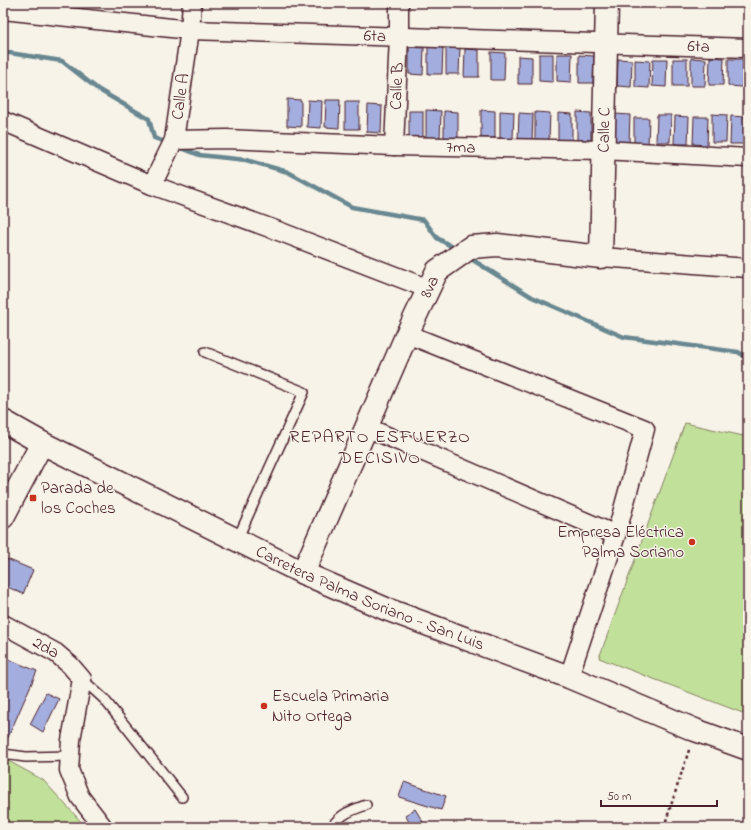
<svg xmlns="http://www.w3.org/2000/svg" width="751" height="830" font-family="'Indie Flower',sans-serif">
	<rect width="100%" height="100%" fill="#f7f3e8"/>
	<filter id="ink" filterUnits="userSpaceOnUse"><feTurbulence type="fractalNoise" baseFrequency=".025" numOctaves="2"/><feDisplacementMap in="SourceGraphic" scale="8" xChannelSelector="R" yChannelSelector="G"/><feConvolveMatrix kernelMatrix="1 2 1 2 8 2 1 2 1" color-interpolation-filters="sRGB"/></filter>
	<g filter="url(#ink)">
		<g fill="#c1e19a" stroke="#868062">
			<path d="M685,423L748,437V715L599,658Z"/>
			<path d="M3,758L43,780L86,827H3Z"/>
		</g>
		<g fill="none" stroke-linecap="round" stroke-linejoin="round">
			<g stroke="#688790" stroke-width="4.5">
				<path d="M3,52L62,61L99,90L149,119L154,138L168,143"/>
				<path d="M179,147L199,155L246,160L288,172L352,207L424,220L437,238L456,249"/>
				<path d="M468,257L532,297L624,337L738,352L748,358"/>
			</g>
		</g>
		<g fill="#a4aede" stroke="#4a1f2b">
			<path d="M446,46L460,47L459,74H446Z"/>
			<path d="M409,47L424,48L423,75L409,74Z"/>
			<path d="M428,47H443L442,74H428Z"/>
			<path d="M465,49L479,50V77H464Z"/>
			<path d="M491,52L505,53L504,80H491Z"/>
			<path d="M539,54H553V82L539,81Z"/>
			<path d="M557,54H572L571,82L557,81Z"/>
			<path d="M579,55L594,56L593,83H579Z"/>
			<path d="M518,56L532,57V84H518Z"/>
			<path d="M710,57L724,58L723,85H709Z"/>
			<path d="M691,58L706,59L705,86H691Z"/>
			<path d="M618,59L632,60L631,87L617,86Z"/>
			<path d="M653,59H667L666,87L652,86Z"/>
			<rect x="673" y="59" width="14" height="27"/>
			<path d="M728,59H743L742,87L728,86Z"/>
			<rect x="745" y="59" width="3" height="28"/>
			<path d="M635,60L650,61L649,88L635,87Z"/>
			<path d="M287,99L301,100V127L287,126Z"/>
			<path d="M308,100L322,101L321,128L307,127Z"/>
			<path d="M326,100H340L339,128L325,127Z"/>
			<rect x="345" y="102" width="14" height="27"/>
			<path d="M368,105L382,106L381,133L367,132Z"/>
			<path d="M426,110L441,111L440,138H426Z"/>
			<path d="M481,110L495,111V138H481Z"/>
			<path d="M409,111H423V139L409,138Z"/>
			<path d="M444,111L458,112V139H444Z"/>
			<path d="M500,111L514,112L513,139H500Z"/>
			<path d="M535,112L550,113L549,140L535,139Z"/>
			<path d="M577,112L591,113V140H577Z"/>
			<path d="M519,113L533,114L532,141H518Z"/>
			<path d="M558,113L572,114V141L558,140Z"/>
			<path d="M615,114L630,115L629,142H615Z"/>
			<path d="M712,114L727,115L726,142H712Z"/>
			<path d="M657,115H671L670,142H656Z"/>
			<path d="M675,116L689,117L688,144H674Z"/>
			<path d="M731,116L745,117V144H730Z"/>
			<path d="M694,117H708L707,145L693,144Z"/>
			<path d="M634,118H649L648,146L634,145Z"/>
			<path d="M7,559L33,570L23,594L3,585V569Z"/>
			<path d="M3,657L37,671L6,742L3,741Z"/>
			<path d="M46,693L59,699L43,732L30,724Z"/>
			<path d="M404,782L446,796L441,810L399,797Z"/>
			<path d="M415,809L426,827H412L405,815Z"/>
		</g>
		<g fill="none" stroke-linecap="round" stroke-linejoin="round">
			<g stroke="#4a1f2b" stroke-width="12">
				<g id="service">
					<path d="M205,352L304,392L237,540"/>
					<path d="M82,679L104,699L182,797"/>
					<path d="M3,754L26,757L70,756"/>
					<path d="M332,827C340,814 352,810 366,805"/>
				</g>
			</g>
			<g stroke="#4a1f2b" stroke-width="21">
				<g id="minor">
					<path id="s1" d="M3,10L190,30L748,48"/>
					<path d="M3,121L152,185L281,232L429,289"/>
					<path id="s2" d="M174,140L227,139L394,146L603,150L748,158"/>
					<path id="s3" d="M394,146L399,37V3"/>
					<path id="s4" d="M152,185L174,140L190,30L192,3"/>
					<path d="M601,257L748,268"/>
					<path d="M407,334L645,429L616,535L569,677"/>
					<path d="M366,427L616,535"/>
					<path id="s5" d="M3,624L56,653L70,665L82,679L71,740L69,770L80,797L103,827"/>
				</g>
			</g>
			<g stroke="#4a1f2b" stroke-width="25">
				<g id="tertiary">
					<path d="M3,517L42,443"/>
					<path id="s6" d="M303,573L407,334L437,271L471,247L497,245L601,257L607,3"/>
				</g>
			</g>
			<g stroke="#4a1f2b" stroke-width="25">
				<g id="secondary">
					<path id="s7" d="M3,421L42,443L303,573L386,609L569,677L695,730L748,749"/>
				</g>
			</g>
			<path stroke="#4a1f2b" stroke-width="2.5" stroke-dasharray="3 3" stroke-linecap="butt" d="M664,827L690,747"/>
			<use href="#service" stroke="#f7f3e8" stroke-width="9"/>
			<use href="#minor" stroke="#f7f3e8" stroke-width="18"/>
			<use href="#tertiary" stroke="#f7f3e8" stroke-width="22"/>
			<use href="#secondary" stroke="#f7f3e8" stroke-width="22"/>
		</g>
	</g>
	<g fill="#c8321e" stroke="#f7f3e8" stroke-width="1.5">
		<rect x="29" y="494" width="8" height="8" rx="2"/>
		<circle cx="692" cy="542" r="4"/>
		<circle cx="264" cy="706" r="4"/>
	</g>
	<g text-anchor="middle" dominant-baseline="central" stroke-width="3" stroke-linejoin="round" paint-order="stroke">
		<g font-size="17" fill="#4a1f2b" stroke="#f7f3e8">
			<text stroke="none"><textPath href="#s1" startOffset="373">6ta</textPath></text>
			<text stroke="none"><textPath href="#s1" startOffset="697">6ta</textPath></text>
			<text stroke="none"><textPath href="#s3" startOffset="60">Calle B</textPath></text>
			<text stroke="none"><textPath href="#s4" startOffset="94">Calle A</textPath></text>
			<text stroke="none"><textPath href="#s6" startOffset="630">Calle C</textPath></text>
			<text stroke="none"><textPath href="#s2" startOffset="287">7ma</textPath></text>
			<text stroke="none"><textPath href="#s6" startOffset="313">8va</textPath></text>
			<text stroke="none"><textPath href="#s7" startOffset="408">Carretera Palma Soriano - San Luis</textPath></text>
			<text stroke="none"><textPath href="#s5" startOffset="49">2da</textPath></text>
		</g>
		<g font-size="17" fill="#4a1f2b" stroke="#f7f3e8" text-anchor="start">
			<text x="41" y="488">Parada de<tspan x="41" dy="20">los Coches</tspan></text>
			<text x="684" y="532" text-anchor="end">Empresa Eléctrica<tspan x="684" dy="20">Palma Soriano</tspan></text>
			<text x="272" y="696">Escuela Primaria<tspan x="272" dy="20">Nito Ortega</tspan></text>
		</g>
		<g font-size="18" letter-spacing="1" fill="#4a1f2b" stroke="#f7f3e8">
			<text x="380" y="438">REPARTO ESFUERZO<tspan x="380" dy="21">DECISIVO</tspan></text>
		</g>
	</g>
	<rect width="751" height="830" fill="none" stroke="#f7f3e8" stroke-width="16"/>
	<rect x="8" y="8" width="735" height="814" fill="none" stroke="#4a1f2b" stroke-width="1.5" filter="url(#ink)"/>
	<path d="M601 800v6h116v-6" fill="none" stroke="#4a1f2b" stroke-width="2"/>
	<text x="607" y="800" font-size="12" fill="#4a1f2b" stroke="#f7f3e8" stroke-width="3" paint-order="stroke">50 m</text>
</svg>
